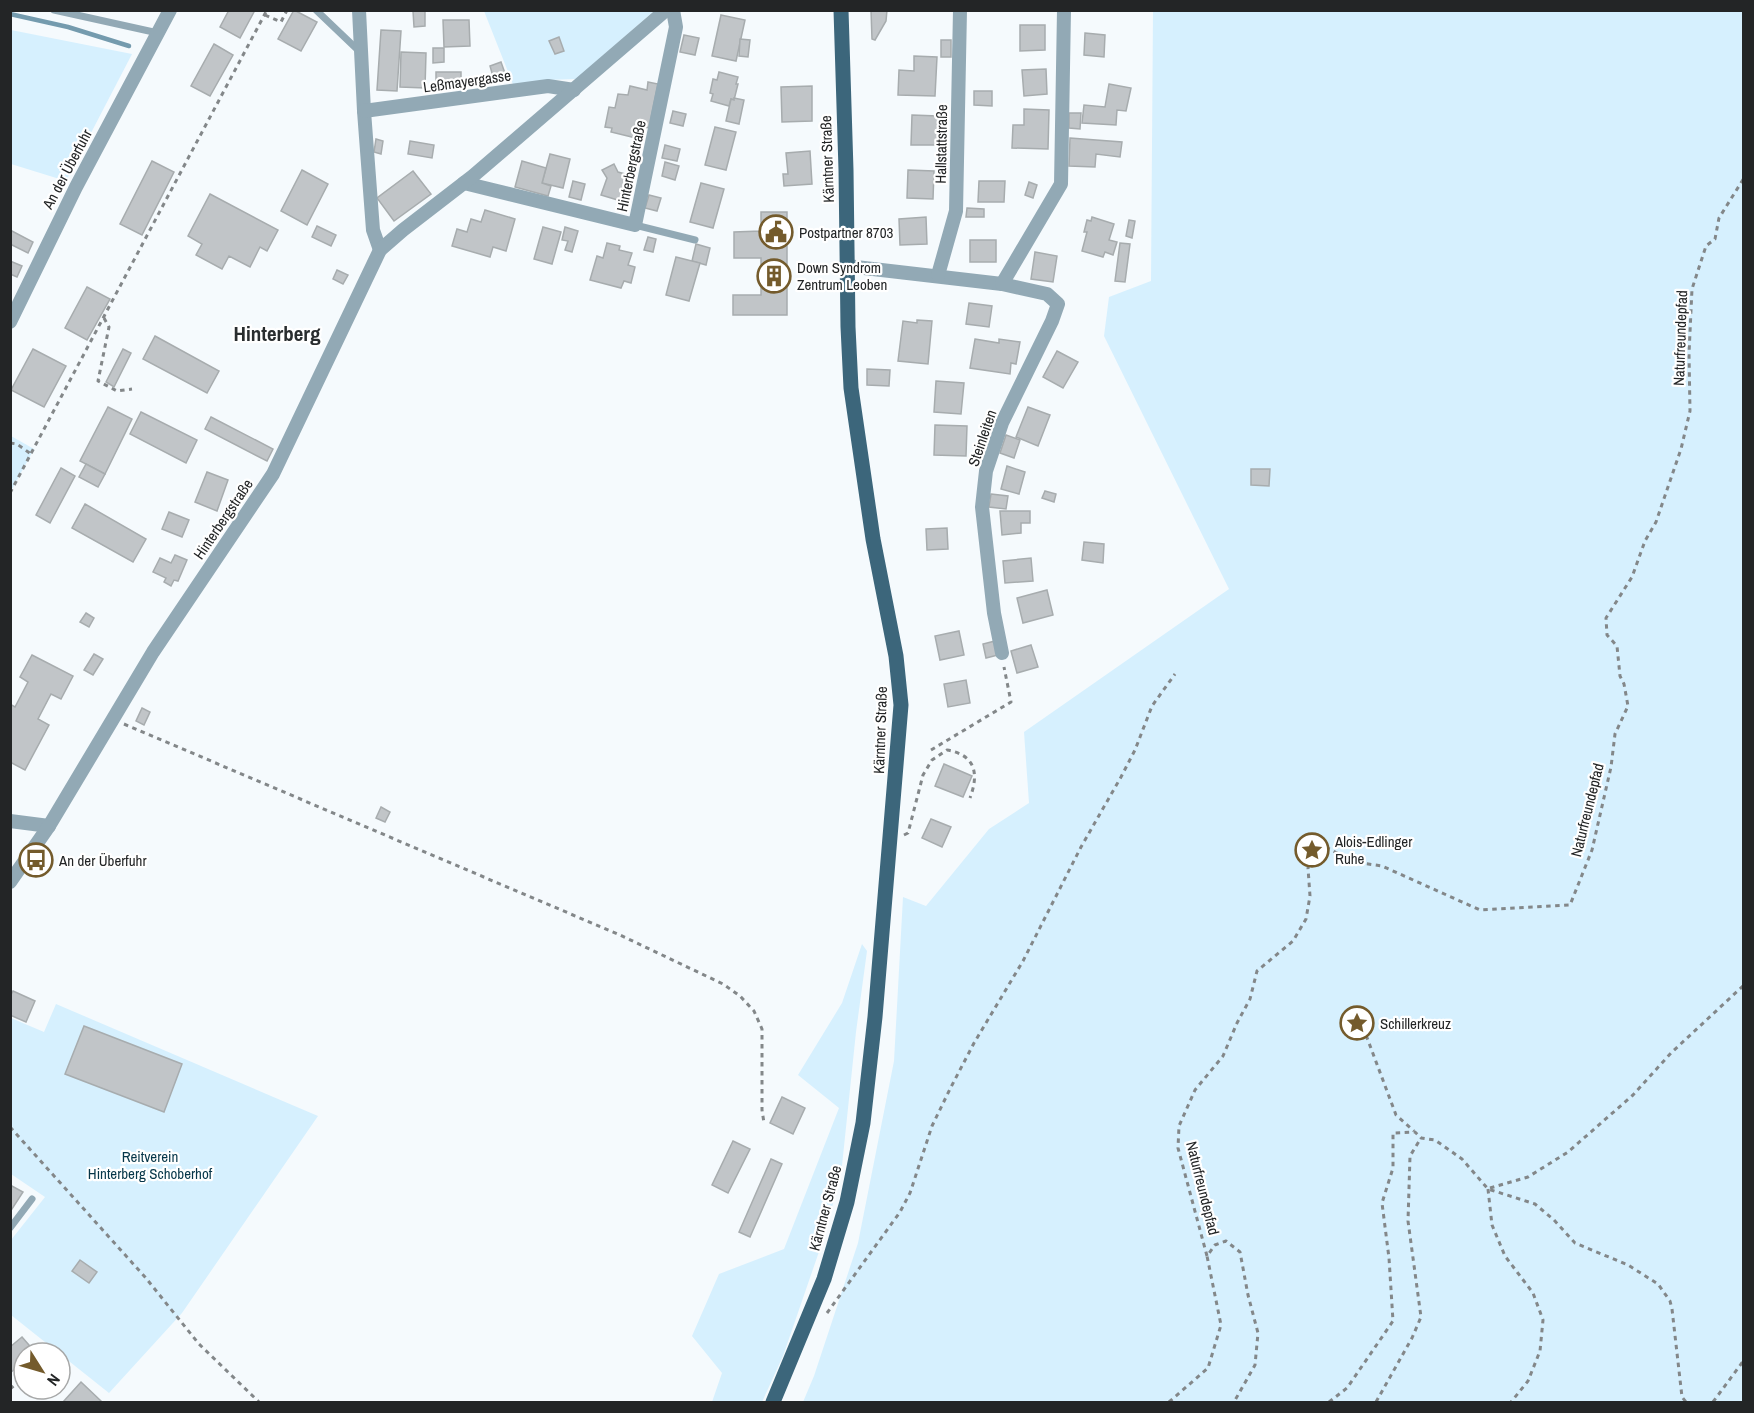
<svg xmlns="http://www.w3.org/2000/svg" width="1754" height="1413" font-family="'Archivo Narrow',sans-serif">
	<rect width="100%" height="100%" fill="#f5fafd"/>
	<g fill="#d6f0fe">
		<path d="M484,11H654L576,79L546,80L514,87Z"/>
		<path d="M1153,11H1743V1402H803L814,1376L858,1243L894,1061L903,897L926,906L989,829L1029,803L1024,732L1229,589L1104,336L1109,297L1151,281Z"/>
		<path d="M11,30L132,54L66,181L11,164Z"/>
		<path d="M11,436L34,449L11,491Z"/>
		<path d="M862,944L867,951L856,1032L841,1175L822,1243L783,1356L762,1402H712L722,1373L692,1336L719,1274L784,1249L839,1108L798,1075L842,1003Z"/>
		<path d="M56,1004L318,1116L182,1313L109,1393L11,1315V1240L45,1197L11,1174V1018L44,1032Z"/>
	</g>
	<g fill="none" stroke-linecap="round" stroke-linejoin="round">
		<path stroke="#749bae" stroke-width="4.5" d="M10,14L68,27L129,46"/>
	</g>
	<g fill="#c1c5c8" stroke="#a7acae" stroke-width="1.5">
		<path d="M229,10H255L240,38L220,27Z"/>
		<path d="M294,10L317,22L301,51L278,39Z"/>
		<path d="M871,10H887L886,21L875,40L872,39Z"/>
		<path d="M413,11H425V26L414,27Z"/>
		<path d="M721,15L745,20L736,61L712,56Z"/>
		<path d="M443,20H469L470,46L444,47Z"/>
		<path d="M1020,25H1045V50L1020,51Z"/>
		<path d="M381,30L401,31L397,91L377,90Z"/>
		<path d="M1085,33L1105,35L1104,57L1084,55Z"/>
		<path d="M684,35L699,38L695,55L680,52Z"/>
		<path d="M559,37L564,51L555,54L549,41Z"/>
		<path d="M740,39L750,40L748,57L739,56Z"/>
		<rect x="941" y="40" width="10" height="17"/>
		<path d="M214,44L233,55L210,96L191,86Z"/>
		<path d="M433,48H444V62L433,63Z"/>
		<path d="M401,52L426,53L425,88L400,87Z"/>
		<path d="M914,56L937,57L935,96L898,95L899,70L914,71Z"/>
		<path d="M501,62L506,76L494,80L490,66Z"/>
		<path d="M1046,69L1047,94L1024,96L1022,70Z"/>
		<rect x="436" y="72" width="25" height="16"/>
		<path d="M719,72L738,77L736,84H738L734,100L731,99L729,106L711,101L713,94L710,93L713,79L717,80Z"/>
		<path d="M648,82L658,84L649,128L638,126L636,138L611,132L612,128L605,127L609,107L615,108L618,94L628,95L630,86L647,90Z"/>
		<path d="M1109,84L1131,88L1126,111L1117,110L1116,125L1082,123L1084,105L1105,107Z"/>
		<path d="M812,86V121L782,122L781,87Z"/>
		<path d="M974,91H992V106L974,105Z"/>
		<path d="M734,98L744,100L739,124L726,121L731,99L734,100Z"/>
		<path d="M1024,109L1049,110L1048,149L1012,148L1013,125H1024Z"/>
		<path d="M673,111L686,114L683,126L670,123Z"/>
		<path d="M1069,113H1081L1080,129L1069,128Z"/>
		<path d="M912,115L938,116L937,145H911Z"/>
		<path d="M715,127L736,132L726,170L705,165Z"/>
		<path d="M1070,138L1122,142L1120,157L1096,154L1095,167L1069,166Z"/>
		<path d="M376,139L383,141L381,154L374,152Z"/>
		<path d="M410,141L434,145L432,158L408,154Z"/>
		<path d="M665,145L680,149L677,161L662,158Z"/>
		<path d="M810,151L812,184L784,186L783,174H788L786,153Z"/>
		<path d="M550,154L570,159L563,188L542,183Z"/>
		<path d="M152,161L174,172L142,235L120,224Z"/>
		<path d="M522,161L546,168L542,183L551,186L548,196L515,187Z"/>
		<path d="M665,162L679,166L675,180L662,176Z"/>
		<path d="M614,164L618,172L629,175L621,201L601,195L607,178L602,170Z"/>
		<path d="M302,170L328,184L307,225L281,211Z"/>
		<path d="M908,170L934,171L933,199L907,198Z"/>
		<path d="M413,171L431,194L394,221L377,198Z"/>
		<path d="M573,181L585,184L581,200L569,197Z"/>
		<path d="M979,181H1005L1004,202H978Z"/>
		<path d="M1029,182L1037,185L1033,198L1025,195Z"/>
		<path d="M701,183L724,189L713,228L690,222Z"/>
		<path d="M210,194L278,230L267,251L260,247L250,267L229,256L222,269L196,255L202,244L188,236Z"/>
		<path d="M649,195L661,198L657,211L645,208Z"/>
		<path d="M967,208L984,209V217H966Z"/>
		<path d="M485,210L515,219L506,251L493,247L490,257L452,246L457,229L467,232L471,219L481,222Z"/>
		<path d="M761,212H787V315H733V295H761V258H734V232L761,231Z"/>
		<path d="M926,217L927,244L900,245L899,219Z"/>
		<path d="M1092,217L1114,224L1109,240L1117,242L1113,255L1105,252L1103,257L1082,251L1087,232H1084L1087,220L1091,221Z"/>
		<path d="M1129,220L1135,221L1132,238L1126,236Z"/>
		<path d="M317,226L336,235L331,246L312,237Z"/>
		<path d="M543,227L561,232L552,264L534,259Z"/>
		<path d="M565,227L578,231L572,252L565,250L568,241L562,240Z"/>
		<path d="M10,230L33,242L28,253L10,244Z"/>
		<path d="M648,237L656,239L653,252L644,250Z"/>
		<rect x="970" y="240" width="26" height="22"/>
		<path d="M607,243L620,246L619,250L632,253L628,265L635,267L631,283L624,281L621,288L590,280L597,256L603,258Z"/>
		<path d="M1120,243L1130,244L1125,282L1115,281Z"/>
		<path d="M696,244L710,248L706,265L692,261Z"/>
		<path d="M1035,252L1057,256L1053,282L1031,279Z"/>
		<path d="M676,257L700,263L689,301L666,295Z"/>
		<path d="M10,261L22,266L17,277L10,274Z"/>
		<path d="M337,270L348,275L343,284L333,279Z"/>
		<path d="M87,287L110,299L87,340L65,328Z"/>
		<path d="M969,303L992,306L989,327L966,324Z"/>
		<path d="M917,320L932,321L928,364L898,361L903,321L917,323Z"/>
		<path d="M155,336L219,371L207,393L143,359Z"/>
		<path d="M975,339L999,343V339L1020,342L1016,364L1011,363L1010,374L970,368Z"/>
		<path d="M33,349L66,366L44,407L11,390Z"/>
		<path d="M123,349L131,353L114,387L106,382Z"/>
		<path d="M1057,351L1078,362L1063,388L1043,377Z"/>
		<path d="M867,369L890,370L889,386L867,385Z"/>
		<path d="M936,381L964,383L961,414L934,412Z"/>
		<path d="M108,407L132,419L105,474L80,461Z"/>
		<path d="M1028,407L1050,415L1038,446L1016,437Z"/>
		<path d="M141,412L197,440L186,463L130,434Z"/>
		<path d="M211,417L273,449L267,461L205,429Z"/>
		<path d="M935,425L967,426L966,456L934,455Z"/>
		<path d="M1006,435L1020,440L1014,458L1000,453Z"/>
		<path d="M86,464L105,474L98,487L79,477Z"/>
		<path d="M1007,466L1025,472L1019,494L1001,489Z"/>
		<path d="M61,468L75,476L50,523L36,515Z"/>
		<path d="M1251,469H1270L1269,486L1251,485Z"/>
		<path d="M207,472L228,480L217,511L195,502Z"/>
		<path d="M1045,491L1056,494L1054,502L1042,498Z"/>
		<path d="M991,494L1008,496L1006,509L989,507Z"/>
		<path d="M85,504L146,539L133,562L72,528Z"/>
		<path d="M1000,511H1030V523H1021V533L1002,535Z"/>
		<path d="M169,512L189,520L182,537L162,529Z"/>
		<path d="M947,528L948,549L927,550L926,529Z"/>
		<path d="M1084,542L1104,544L1103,563L1082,560Z"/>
		<path d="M175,555L187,560L178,581L174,580L171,586L164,582L166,578L153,572L160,558L171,563Z"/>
		<path d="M1031,558L1033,581L1005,583L1003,561Z"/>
		<path d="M1047,590L1053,615L1023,623L1017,598Z"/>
		<path d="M86,613L94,618L89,627L80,622Z"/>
		<path d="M959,631L964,655L940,660L935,636Z"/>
		<path d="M995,641L998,655L986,658L983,644Z"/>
		<path d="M1031,645L1038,667L1017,673L1011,651Z"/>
		<path d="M94,654L103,659L93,675L84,670Z"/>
		<path d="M32,655L73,676L61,699L51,694L38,719L49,725L25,770L10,762V704L15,707L28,682L20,677Z"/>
		<path d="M966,680L970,703L948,707L944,684Z"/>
		<path d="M142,708L150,712L144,725L136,721Z"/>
		<path d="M944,764L972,776L963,797L935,786Z"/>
		<path d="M381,807L390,812L385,822L376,818Z"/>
		<path d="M931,819L951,827L942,847L922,838Z"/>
		<path d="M13,991L35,1001L26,1022L10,1015V996Z"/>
		<path d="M84,1026L182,1064L164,1112L65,1074Z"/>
		<path d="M782,1097L805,1108L793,1134L770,1123Z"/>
		<path d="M733,1141L750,1149L728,1193L712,1185Z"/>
		<path d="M771,1159L782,1164L750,1237L739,1232Z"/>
		<path d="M10,1185L23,1192L10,1212Z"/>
		<path d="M80,1260L97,1272L89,1283L72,1271Z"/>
		<path d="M22,1337L35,1352L24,1353V1361L10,1373V1347Z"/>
		<path d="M81,1382L101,1401L100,1402H63Z"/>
	</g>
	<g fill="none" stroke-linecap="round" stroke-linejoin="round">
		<g stroke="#838789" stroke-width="3" stroke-dasharray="4.5 4.5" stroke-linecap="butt">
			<path d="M265,15L281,22L287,10"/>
			<path d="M104,318L109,327L98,381L117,391L132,389"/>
			<path d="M10,443L17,444L31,454"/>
			<path d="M10,493L267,10"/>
			<path d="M124,724L620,935L723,984L740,996L754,1011L762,1029V1110L764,1123"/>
			<path d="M931,750L1011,702L1004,667"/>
			<path d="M904,835L908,833L923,775L932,760L947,750C976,755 979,774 970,798"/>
			<path d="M1363,1027L1396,1115L1414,1131"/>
			<path d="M10,1127L145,1277L199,1344L259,1402"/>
			<path d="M1490,1188L1528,1177L1568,1152L1633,1095L1671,1053L1744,985"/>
			<path d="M1488,1189L1492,1225L1505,1256L1533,1293L1543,1320L1540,1351L1528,1381L1511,1402"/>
			<path d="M1207,1256L1178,1148L1179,1126L1195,1090L1223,1056L1237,1023L1250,999L1257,971L1293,941L1306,919L1310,896L1308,868L1312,850L1320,844L1354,862L1382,866L1480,910L1570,905L1592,850L1611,767L1615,734L1628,706L1624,684L1620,676L1617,646L1607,635L1606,618L1632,577L1645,541L1656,522L1681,449L1690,411L1689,354L1692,289L1706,246L1715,239L1719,218L1744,178"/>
			<path d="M827,1313L900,1212L910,1193L932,1126L950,1089L974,1043L1023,961L1081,847L1121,777L1135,750L1152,706L1175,674"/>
			<path d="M10,1389L24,1377"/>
			<path d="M1169,1402L1208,1368L1221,1325L1207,1256L1215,1245L1226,1241L1240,1252L1248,1295L1258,1333L1255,1365L1234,1402"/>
			<path d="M1329,1402L1347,1388L1393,1321L1389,1258L1382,1203L1393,1168V1133L1415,1132L1421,1138L1435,1140L1462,1159L1488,1189L1535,1204L1554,1220L1575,1243L1628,1265L1658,1284L1670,1301L1672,1309L1682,1397L1686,1402"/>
			<path d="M1376,1402L1412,1338L1421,1317L1408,1221L1410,1156L1421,1138"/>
			<path d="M1713,1402L1744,1360"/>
		</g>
		<g stroke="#92a9b5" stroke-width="7">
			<path d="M54,10L158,33"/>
			<path d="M316,10L360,52"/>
			<path d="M635,225L695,240"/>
			<path d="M10,1228L32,1199"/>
		</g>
		<g stroke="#92a9b5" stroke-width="14">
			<path d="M359,10L364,111L373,230L380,250"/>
			<path d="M364,111L548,86L574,90"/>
			<path d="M464,183L635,225L676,27L673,10"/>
			<path d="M847,266L1002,284"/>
			<path d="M938,275L956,211L960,10"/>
			<path d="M10,322L76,187L170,10"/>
			<path d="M1002,653L994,613L982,507L986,471L1002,423L1052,321L1058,304L1047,294L1002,284L1061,184L1064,10"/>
			<path d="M10,821L49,826"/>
			<path d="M10,882L49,826L153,652L273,474L380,250L403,230L473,176L666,10"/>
		</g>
		<path stroke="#3c667b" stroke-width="15" d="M773,1402L824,1279L847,1202L863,1123L875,1017L901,705L896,656L873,539L851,388L848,327L846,170L841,10"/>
	</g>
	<defs>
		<g id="civic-ring" transform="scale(1.725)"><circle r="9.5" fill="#fff" stroke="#745b2c" stroke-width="1.5"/><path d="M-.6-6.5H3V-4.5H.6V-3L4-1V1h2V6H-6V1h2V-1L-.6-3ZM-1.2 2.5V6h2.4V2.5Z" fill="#745b2c"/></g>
		<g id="building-ring" transform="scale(1.725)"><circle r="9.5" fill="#fff" stroke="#745b2c" stroke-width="1.5"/><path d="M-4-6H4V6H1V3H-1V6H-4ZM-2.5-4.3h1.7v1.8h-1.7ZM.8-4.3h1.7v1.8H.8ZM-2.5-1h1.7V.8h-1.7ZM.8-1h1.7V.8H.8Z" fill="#745b2c"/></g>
		<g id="sight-ring" transform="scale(1.725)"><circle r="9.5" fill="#fff" stroke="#745b2c" stroke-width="1.5"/><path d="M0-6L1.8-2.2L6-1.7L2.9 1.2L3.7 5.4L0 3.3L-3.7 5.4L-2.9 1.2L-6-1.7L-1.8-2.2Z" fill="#745b2c"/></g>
		<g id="bus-ring" transform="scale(1.725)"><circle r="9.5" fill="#fff" stroke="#745b2c" stroke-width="1.5"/><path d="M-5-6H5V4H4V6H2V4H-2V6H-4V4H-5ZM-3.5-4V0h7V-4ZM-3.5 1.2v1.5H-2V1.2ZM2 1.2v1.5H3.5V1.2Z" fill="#745b2c"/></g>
	</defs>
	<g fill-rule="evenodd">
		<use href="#civic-ring" x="776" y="232"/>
		<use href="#building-ring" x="774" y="276"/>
		<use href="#sight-ring" x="1312" y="850"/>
		<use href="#bus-ring" x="36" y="860"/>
		<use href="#sight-ring" x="1357" y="1023"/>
	</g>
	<g text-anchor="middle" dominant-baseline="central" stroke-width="4.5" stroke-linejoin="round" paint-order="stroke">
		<g font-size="15" fill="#232526" stroke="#fff">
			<text transform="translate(467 81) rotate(-8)">Leßmayergasse</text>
			<text transform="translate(941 144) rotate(-89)">Hallstattstraße</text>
			<text transform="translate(827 159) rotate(-92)">Kärntner Straße</text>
			<text transform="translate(631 166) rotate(-78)">Hinterbergstraße</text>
			<text transform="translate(67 169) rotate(-62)">An der Überfuhr</text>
			<text transform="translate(1680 338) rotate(-88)">Naturfreundepfad</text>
			<text transform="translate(982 438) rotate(-71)">Steinleiten</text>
			<text transform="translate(223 519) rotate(-56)">Hinterbergstraße</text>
			<text transform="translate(880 730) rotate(-88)">Kärntner Straße</text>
			<text transform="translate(1587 810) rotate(-76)">Naturfreundepfad</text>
			<text transform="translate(1203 1188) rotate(76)">Naturfreundepfad</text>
			<text transform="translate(825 1208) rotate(-75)">Kärntner Straße</text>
		</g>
		<g font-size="15" fill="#232526" stroke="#fff" text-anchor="start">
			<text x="799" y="232">Postpartner 8703</text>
			<text x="797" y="267">Down Syndrom<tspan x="797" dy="17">Zentrum Leoben</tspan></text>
			<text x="1335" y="841">Alois-Edlinger<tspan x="1335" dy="17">Ruhe</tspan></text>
			<text x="59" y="860">An der Überfuhr</text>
			<text x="1380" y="1023">Schillerkreuz</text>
		</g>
		<g font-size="15" fill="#063649" stroke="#fff">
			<text x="150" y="1156">Reitverein<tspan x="150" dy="17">Hinterberg Schoberhof</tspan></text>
		</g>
		<g font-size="21" font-weight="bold" fill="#292d2f" stroke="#fff">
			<text x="277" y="333">Hinterberg</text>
		</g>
	</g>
	<rect width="1754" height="1413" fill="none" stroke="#232526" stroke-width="24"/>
	<g transform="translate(42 1371) rotate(127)"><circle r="28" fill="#ffffff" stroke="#a7a8a8" stroke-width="1.5"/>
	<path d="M0-4.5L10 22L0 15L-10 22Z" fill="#745b2c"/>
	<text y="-9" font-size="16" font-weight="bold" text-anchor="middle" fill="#232526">N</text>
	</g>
</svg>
